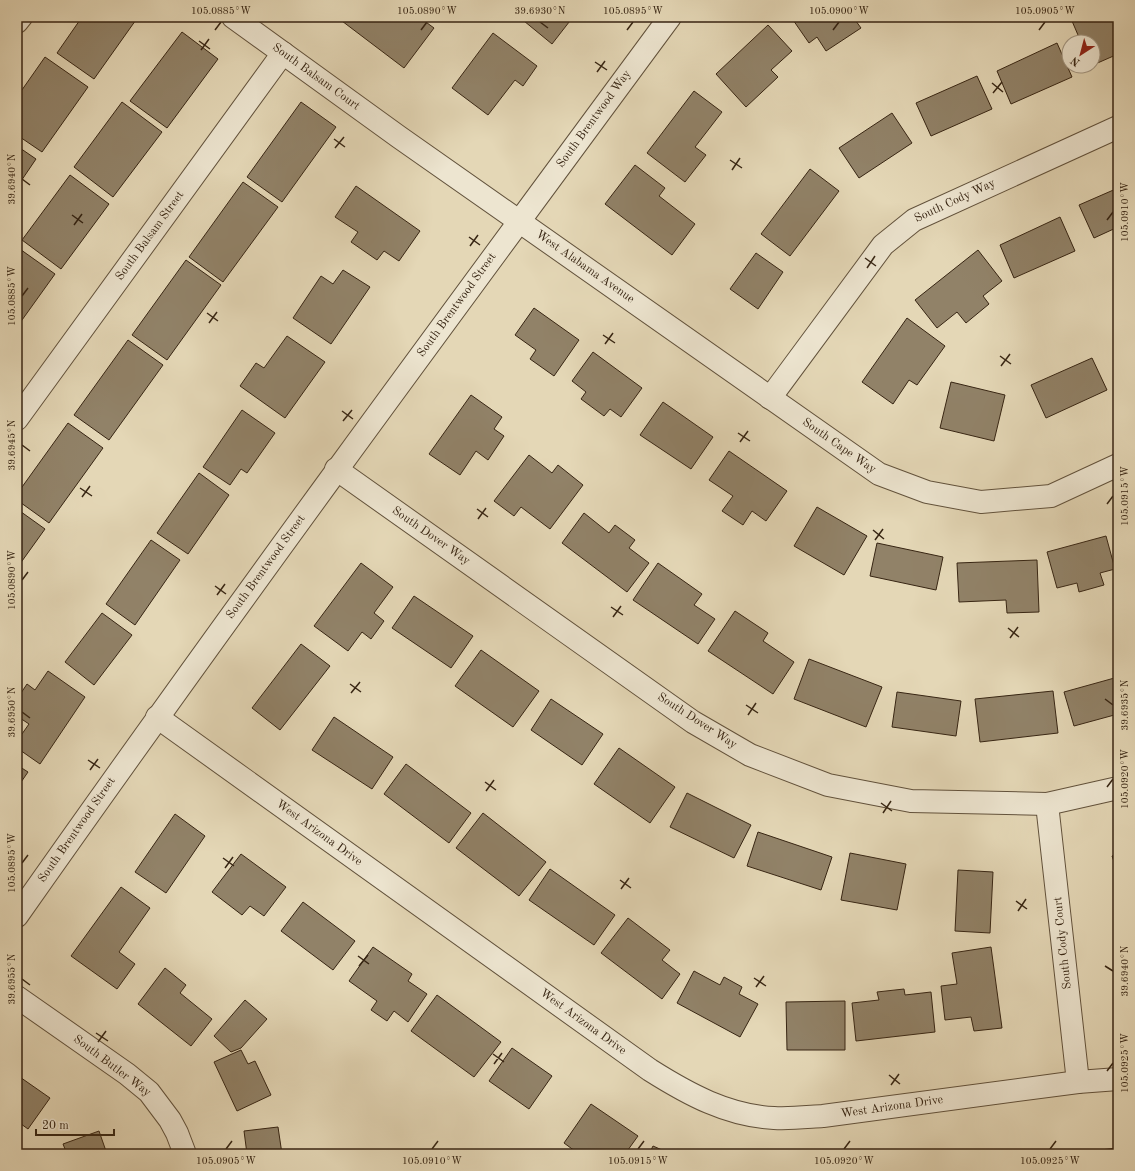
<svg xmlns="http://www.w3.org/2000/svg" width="1135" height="1171" font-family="'Old Standard TT',serif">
	<rect width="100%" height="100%" fill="#e4d7b6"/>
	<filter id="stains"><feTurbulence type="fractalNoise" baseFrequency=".005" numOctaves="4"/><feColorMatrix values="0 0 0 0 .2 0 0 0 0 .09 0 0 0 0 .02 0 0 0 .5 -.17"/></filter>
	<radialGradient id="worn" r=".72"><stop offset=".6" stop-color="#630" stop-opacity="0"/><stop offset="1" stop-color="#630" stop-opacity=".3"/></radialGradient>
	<g fill="#918268" stroke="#372513">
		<path d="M82,17H138L94,79L57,53Z"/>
		<path d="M339,17H419L434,28L404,68L338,18Z"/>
		<path d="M527,17H573L552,44L524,21Z"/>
		<path d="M791,17H853L861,28L826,51L817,37L809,43Z"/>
		<path d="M1082,17H1118V54L1093,65V42H1081L1072,21Z"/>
		<path d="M768,25L792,51L771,70L778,77L746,107L716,74Z"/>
		<path d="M182,32L218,59L167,128L130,101Z"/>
		<path d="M493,33L537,66L523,86L515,80L488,115L452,88Z"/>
		<path d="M1057,43L1072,77L1011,104L997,71Z"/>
		<path d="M45,57L88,87L42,152L17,135V97Z"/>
		<path d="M977,76L992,109L931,136L916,103Z"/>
		<path d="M694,91L722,112L695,147L706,155L685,182L647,153Z"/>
		<path d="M122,102L162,132L113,197L74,167Z"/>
		<path d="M301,102L336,127L282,202L247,177Z"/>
		<path d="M892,113L912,143L859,178L839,148Z"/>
		<path d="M17,146L36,159L17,187Z"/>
		<path d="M635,165L665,188L659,196L695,224L672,255L605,204Z"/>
		<path d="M810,169L839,191L790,256L761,234Z"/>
		<path d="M70,175L109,204L61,269L22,240Z"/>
		<path d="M243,182L278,207L223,282L189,257Z"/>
		<path d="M356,186L420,231L399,261L384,251L377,260L351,242L358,232L335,217Z"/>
		<path d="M1118,188V227L1094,238L1079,205Z"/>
		<path d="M1060,217L1075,251L1014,278L1000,245Z"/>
		<path d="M17,247L55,274L17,327Z"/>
		<path d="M978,250L1002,281L983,296L989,304L966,323L957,312L937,328L915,300Z"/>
		<path d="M756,253L783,272L758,309L730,289Z"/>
		<path d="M186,260L221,285L167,360L132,335Z"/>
		<path d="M343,270L370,287L331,344L293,318L321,276L333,284Z"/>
		<path d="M534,308L579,340L554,376L530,359L536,350L515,335Z"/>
		<path d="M907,318L945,346L917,385L909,380L893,404L862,382Z"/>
		<path d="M287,336L325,362L285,418L240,386L256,363L264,368Z"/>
		<path d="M128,340L163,365L109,440L74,415Z"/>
		<path d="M593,352L642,388L621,417L610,409L604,416L581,399L586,392L572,381Z"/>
		<path d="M1092,358L1107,390L1046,418L1031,385Z"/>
		<path d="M951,382L1005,395L994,441L940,428Z"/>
		<path d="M471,395L502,417L494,429L504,436L488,460L476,451L460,475L429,454Z"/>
		<path d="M663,402L713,437L691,469L640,435Z"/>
		<path d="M242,410L275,433L247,473L241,469L230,485L203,467Z"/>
		<path d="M68,423L103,448L49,523L17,500V494Z"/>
		<path d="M729,451L787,491L766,521L752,511L743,525L722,511L733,496L709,480Z"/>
		<path d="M529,455L552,473L558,465L583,485L550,529L521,507L514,516L494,501Z"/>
		<path d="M199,473L229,495L188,554L157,533Z"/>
		<path d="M817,507L867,536L844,575L794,546Z"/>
		<path d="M17,509L45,529L17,568Z"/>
		<path d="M584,513L609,533L615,525L635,540L629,548L649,563L627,592L562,543Z"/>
		<path d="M1106,536L1115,569L1100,573L1104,585L1079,592L1077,583L1057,588L1047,552Z"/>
		<path d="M151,540L180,560L135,625L106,604Z"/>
		<path d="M877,543L943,557L936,590L870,576Z"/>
		<path d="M1037,560L1039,612L1007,613L1006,600L959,602L957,563Z"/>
		<path d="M361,563L393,587L374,613L384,621L371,639L362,632L348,651L314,626Z"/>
		<path d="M658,563L702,594L694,605L715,619L698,644L633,600Z"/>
		<path d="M414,596L473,636L451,668L392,628Z"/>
		<path d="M735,611L768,633L763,641L794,662L773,694L708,651Z"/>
		<path d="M102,613L132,635L94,685L65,662Z"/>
		<path d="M301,644L330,666L280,730L252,708Z"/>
		<path d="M481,650L539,691L513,727L455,686Z"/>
		<path d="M809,659L882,687L866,727L794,699Z"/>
		<path d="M48,671L85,697L40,764L17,748V741L29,724L17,716V699L27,684L35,690Z"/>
		<path d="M1118,677V714L1074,726L1064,692Z"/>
		<path d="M1053,691L1058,733L980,742L975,699Z"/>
		<path d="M897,692L961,701L956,736L892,727Z"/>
		<path d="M551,699L603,734L582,765L531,730Z"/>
		<path d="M334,717L393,757L372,789L312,750Z"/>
		<path d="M619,748L675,787L650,823L594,784Z"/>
		<path d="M406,764L471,813L449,843L384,794Z"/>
		<path d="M17,765L28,772L17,788Z"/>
		<path d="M687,793L751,825L734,858L670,827Z"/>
		<path d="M483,813L546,862L519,896L456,848Z"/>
		<path d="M175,814L205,836L166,893L135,872Z"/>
		<path d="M758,832L832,857L821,890L747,866Z"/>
		<path d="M850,853L906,864L897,910L841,900Z"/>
		<path d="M241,854L286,887L264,916L250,906L242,915L212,892Z"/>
		<path d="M1118,854V873L1112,856Z"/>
		<path d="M550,869L615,915L594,945L529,900Z"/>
		<path d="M958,870L993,872L990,933L955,931Z"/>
		<path d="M121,887L150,908L119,952L135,964L117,989L71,956Z"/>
		<path d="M303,902L355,941L333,970L281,931Z"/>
		<path d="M628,918L670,950L662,960L680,974L662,999L601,953Z"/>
		<path d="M373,947L412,974L408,981L427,994L408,1022L394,1011L387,1021L371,1010L377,1001L349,981Z"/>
		<path d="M991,947L1002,1028L974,1031L971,1017L945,1020L941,986L957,984L952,953Z"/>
		<path d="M165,968L186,985L180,993L212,1019L191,1046L138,1004Z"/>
		<path d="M694,971L720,985L724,977L742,987L739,994L758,1004L740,1037L677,1003Z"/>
		<path d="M904,989L905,995L931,992L935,1032L856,1041L852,1003L879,1000L877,992Z"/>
		<path d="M437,995L501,1042L474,1077L411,1031Z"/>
		<path d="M245,1000L267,1019L241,1048L231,1052L214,1036Z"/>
		<path d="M845,1001V1050H787L786,1002Z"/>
		<path d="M512,1048L552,1076L529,1109L489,1081Z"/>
		<path d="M241,1050L248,1064L255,1061L271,1095L237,1111L214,1062Z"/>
		<path d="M17,1075L50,1098L28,1129L17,1121Z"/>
		<path d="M591,1104L638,1136L625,1154H579L564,1143Z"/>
		<path d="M278,1127L282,1154H247L244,1131Z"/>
		<path d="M99,1131L107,1154H67L63,1144Z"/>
		<path d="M653,1146L671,1154H649Z"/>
		<path d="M1118,1148V1154H1064Z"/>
	</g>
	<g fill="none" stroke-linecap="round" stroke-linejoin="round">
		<g stroke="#62523c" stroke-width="24">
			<g id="minor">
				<path d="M233,17L399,137L879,474L927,492L981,502L1051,496L1118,465"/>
				<path d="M17,22L21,17"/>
				<path d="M770,398L883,245L914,220L1118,127"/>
				<path d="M17,419L283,53"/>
				<path d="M336,469L693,722L750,755L828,785L911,801L1047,804L1118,788"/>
				<path d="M157,717L650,1070C688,1094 728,1116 774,1118C790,1119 807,1117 823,1116L1078,1082L1118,1079"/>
				<path d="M1047,804L1078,1082"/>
				<path d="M17,916C230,613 450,315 670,17"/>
				<path d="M17,997L127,1074L149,1092L170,1120L177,1133L185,1154"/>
			</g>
		</g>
		<use href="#minor" stroke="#ede5d0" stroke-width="22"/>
	</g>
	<path fill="none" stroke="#372513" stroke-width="1.5" d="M540,22L548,28M215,30L221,22M421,30L427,22M627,30L633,22M833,30L839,22M1039,30L1045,22M199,41L210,49M201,50L209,39M595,62L607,70M597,72L605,61M992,83L1003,92M993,93L1002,82M334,139L345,147M335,148L344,137M730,160L742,168M732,170L740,158M22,179L30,185M72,215L83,223M1107,220L1113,212M74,225L82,214M469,237L480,245M470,246L478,235M865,258L876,266M867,268L875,256M22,296L28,288M207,313L218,321M209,323L217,312M603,335L615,343M605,344L613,333M1000,356L1011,364M1001,366L1010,354M342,411L353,419M343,421L352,410M738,433L750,441M740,442L748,431M22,445L30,451M80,488L92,496M82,497L90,486M1107,504L1113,496M477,509L488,517M478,519L486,508M873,530L884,539M875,540L883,529M22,580L28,572M215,586L226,594M217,595L225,584M611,607L623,615M613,617L621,606M1008,628L1019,637M1010,638L1018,627M350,684L361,692M351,693L360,682M1105,699L1113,705M746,705L758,713M22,712L30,718M748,715L756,703M88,760L100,768M90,770L98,759M485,782L496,790M1107,787L1113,779M486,791L494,780M881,803L892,811M883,813L891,801M223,858L234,866M22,863L28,855M225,868L233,857M620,880L631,888M621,889L629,878M1016,901L1027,909M1018,911L1026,899M358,956L369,964M359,966L368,955M1105,966L1113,971M754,978L766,986M22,979L30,985M756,987L764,976M96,1033L108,1041M98,1042L106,1031M493,1054L504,1062M494,1064L502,1053M1107,1071L1113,1063M889,1075L900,1084M891,1085L899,1074M226,1149L232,1141M432,1149L438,1141M638,1149L644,1141M844,1149L850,1141M1050,1149L1056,1141"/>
	<g text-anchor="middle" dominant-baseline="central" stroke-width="4" stroke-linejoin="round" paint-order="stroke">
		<g font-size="12" fill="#372513" stroke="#ede5d0">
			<text transform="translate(316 77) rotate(36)">South Balsam Court</text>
			<text transform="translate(594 119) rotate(-54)">South Brentwood Way</text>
			<text transform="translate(955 201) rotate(-25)">South Cody Way</text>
			<text transform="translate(150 236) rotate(-54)">South Balsam Street</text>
			<text transform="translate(585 267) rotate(35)">West Alabama Avenue</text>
			<text transform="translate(457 305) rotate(-54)">South Brentwood Street</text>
			<text transform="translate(839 446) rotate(35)">South Cape Way</text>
			<text transform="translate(431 536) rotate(35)">South Dover Way</text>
			<text transform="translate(266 567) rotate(-54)">South Brentwood Street</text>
			<text transform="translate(697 721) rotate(33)">South Dover Way</text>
			<text transform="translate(77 830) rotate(-55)">South Brentwood Street</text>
			<text transform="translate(319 833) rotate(36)">West Arizona Drive</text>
			<text transform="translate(1063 943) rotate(-96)">South Cody Court</text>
			<text transform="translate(583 1022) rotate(36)">West Arizona Drive</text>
			<text transform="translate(112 1066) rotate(37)">South Butler Way</text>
			<text transform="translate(892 1107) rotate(-8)">West Arizona Drive</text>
		</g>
	</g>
	<rect width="1135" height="1171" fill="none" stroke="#e4d7b6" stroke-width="44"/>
	<g transform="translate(1081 54) rotate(216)"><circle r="19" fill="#ede5d0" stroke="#a49884"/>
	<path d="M0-3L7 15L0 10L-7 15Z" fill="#8f2418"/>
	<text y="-6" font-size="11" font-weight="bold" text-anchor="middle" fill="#372513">N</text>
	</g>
	<path d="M36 1129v6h78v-6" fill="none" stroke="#372513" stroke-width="2"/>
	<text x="42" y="1129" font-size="12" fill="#372513" stroke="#ede5d0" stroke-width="3" paint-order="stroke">20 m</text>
	<rect x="22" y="22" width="1091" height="1127" fill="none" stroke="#372513" stroke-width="1.5"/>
	<g font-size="10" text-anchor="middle" fill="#372513">
		<text x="221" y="14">105.0885°W</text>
		<text x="427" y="14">105.0890°W</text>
		<text x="540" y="14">39.6930°N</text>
		<text x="633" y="14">105.0895°W</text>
		<text x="839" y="14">105.0900°W</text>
		<text x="1045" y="14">105.0905°W</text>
		<text transform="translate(11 179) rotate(-90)" y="4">39.6940°N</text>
		<text transform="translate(1124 212) rotate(-90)" y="4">105.0910°W</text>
		<text transform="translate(11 296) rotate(-90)" y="4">105.0885°W</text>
		<text transform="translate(11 445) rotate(-90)" y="4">39.6945°N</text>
		<text transform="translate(1124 496) rotate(-90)" y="4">105.0915°W</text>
		<text transform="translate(11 580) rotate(-90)" y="4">105.0890°W</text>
		<text transform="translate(1124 705) rotate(-90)" y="4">39.6935°N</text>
		<text transform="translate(11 712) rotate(-90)" y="4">39.6950°N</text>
		<text transform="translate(1124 779) rotate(-90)" y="4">105.0920°W</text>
		<text transform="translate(11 863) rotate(-90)" y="4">105.0895°W</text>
		<text transform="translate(1124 971) rotate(-90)" y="4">39.6940°N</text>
		<text transform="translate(11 979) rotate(-90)" y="4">39.6955°N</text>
		<text transform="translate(1124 1063) rotate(-90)" y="4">105.0925°W</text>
		<text x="226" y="1164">105.0905°W</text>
		<text x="432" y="1164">105.0910°W</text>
		<text x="638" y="1164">105.0915°W</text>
		<text x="844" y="1164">105.0920°W</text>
		<text x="1050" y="1164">105.0925°W</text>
	</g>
	<rect width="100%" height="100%" filter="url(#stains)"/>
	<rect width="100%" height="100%" fill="url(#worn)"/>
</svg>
